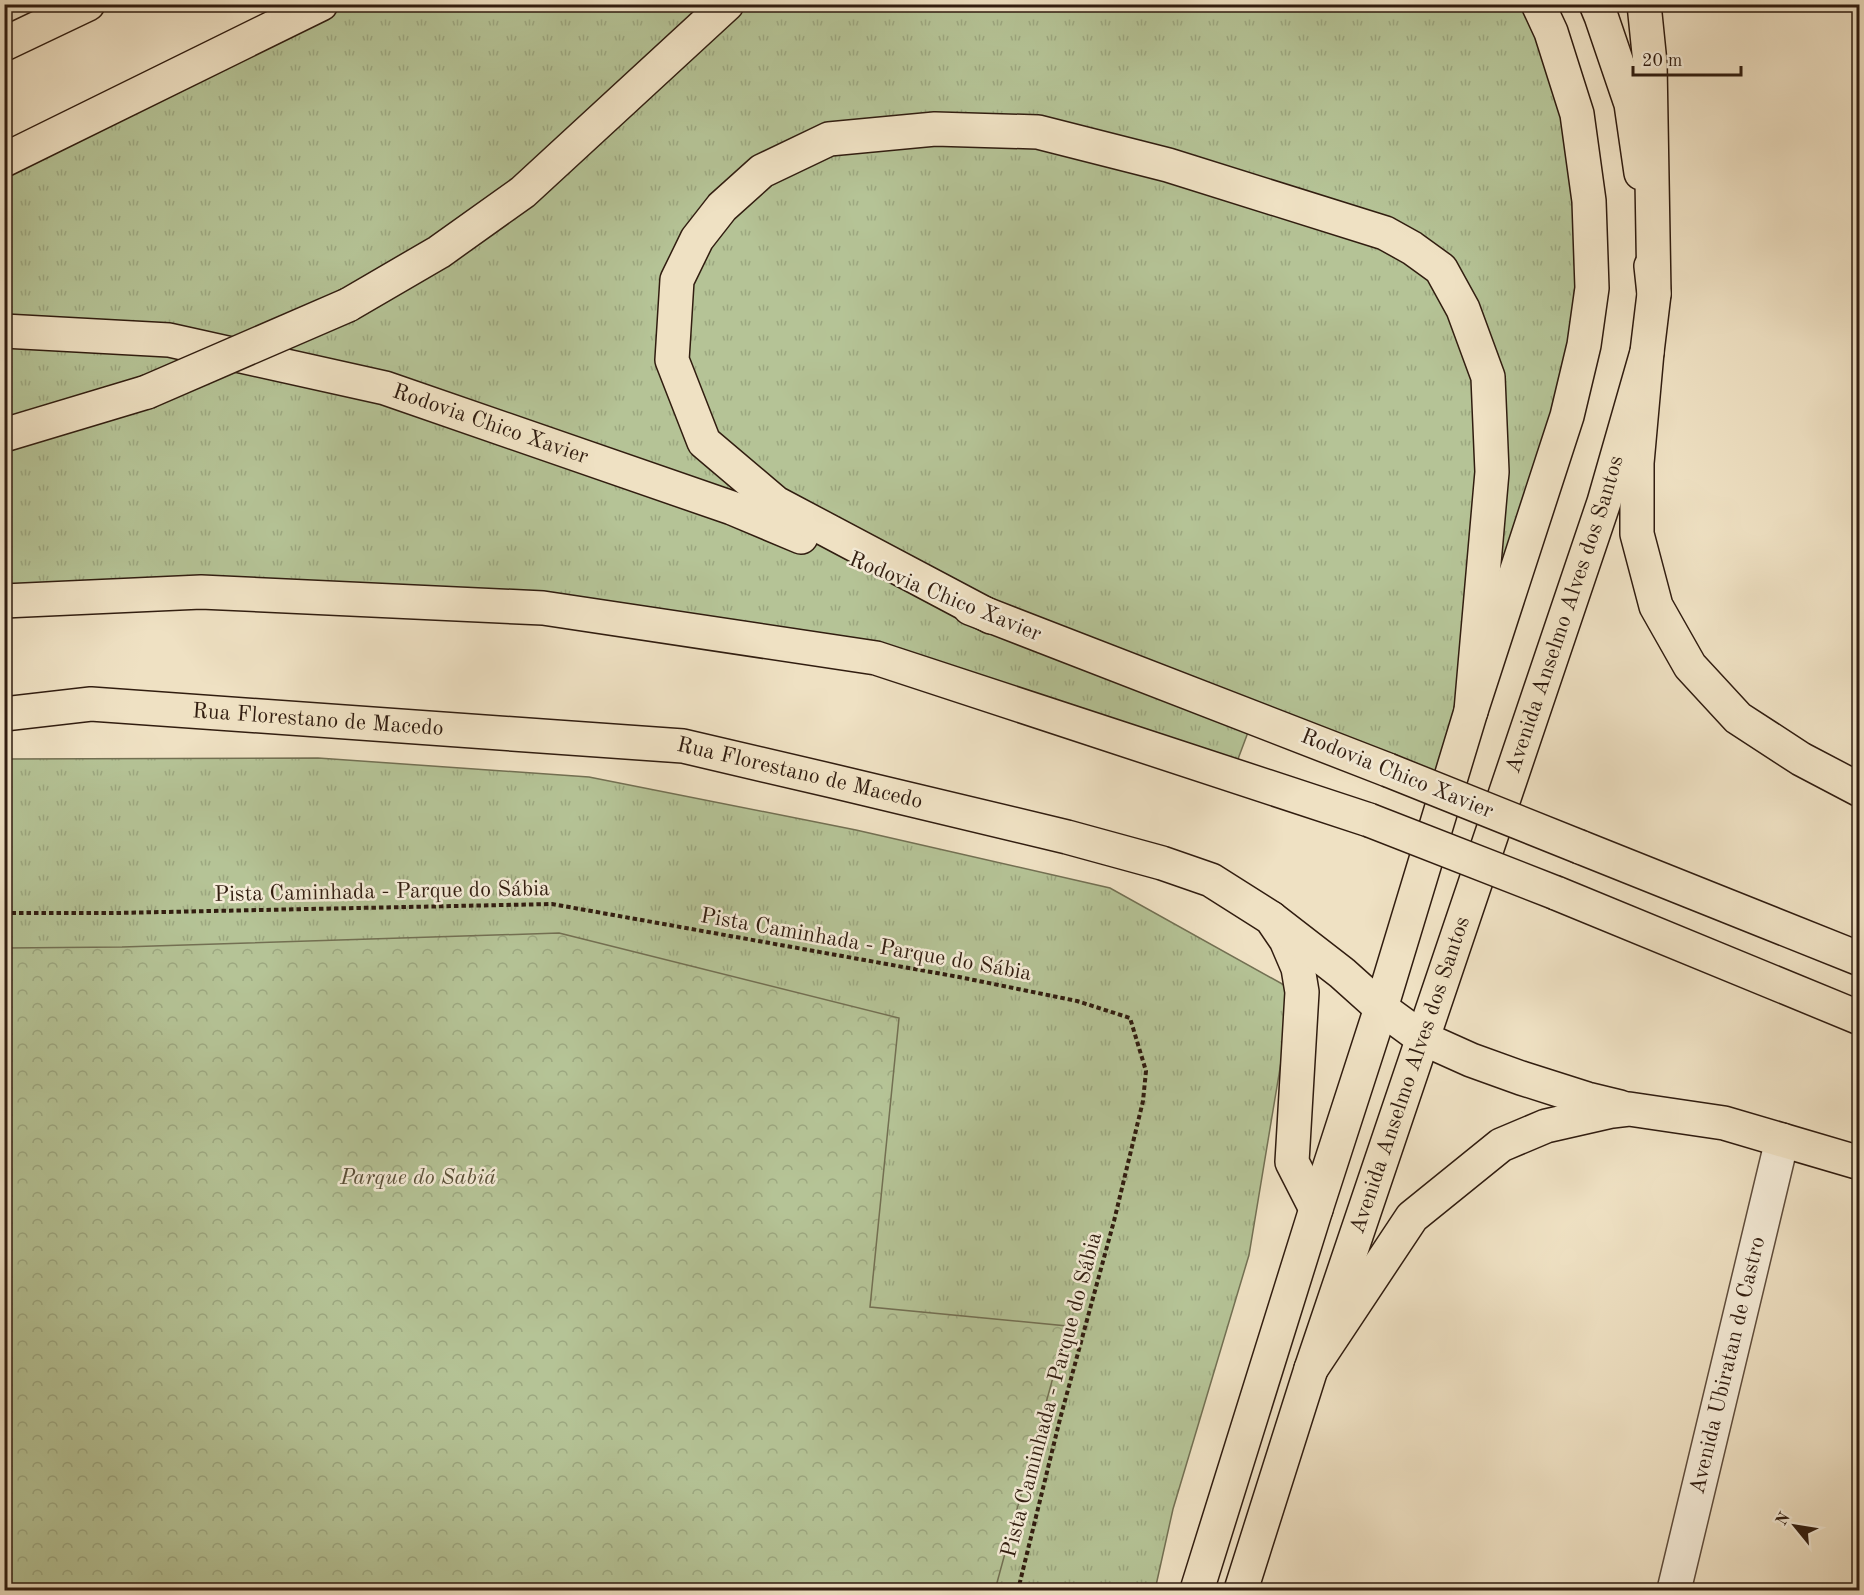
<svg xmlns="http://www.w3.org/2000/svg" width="1864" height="1595" font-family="'Old Standard TT',serif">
	<defs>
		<pattern id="grass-tufts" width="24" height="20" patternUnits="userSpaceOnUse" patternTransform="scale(1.5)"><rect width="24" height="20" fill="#b5c396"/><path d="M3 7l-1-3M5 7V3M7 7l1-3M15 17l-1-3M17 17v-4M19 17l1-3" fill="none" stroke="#9ca780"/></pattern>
		<pattern id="forest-crowns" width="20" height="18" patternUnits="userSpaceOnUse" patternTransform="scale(1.5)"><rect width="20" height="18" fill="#b5c396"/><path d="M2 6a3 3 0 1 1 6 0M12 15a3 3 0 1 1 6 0" fill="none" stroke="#9ca780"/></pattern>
	</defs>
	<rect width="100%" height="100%" fill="#efe1c3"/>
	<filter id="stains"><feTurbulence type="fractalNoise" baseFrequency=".00333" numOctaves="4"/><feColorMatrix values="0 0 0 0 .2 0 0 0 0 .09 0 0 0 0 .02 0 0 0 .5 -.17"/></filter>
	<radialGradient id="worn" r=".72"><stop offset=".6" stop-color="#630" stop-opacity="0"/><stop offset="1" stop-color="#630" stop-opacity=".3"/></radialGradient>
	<g fill="url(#grass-tufts)" stroke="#737053" stroke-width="1.5">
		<path d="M321,5H1538L1551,32L1592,288L1441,791L1253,719L1232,775L876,659L543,608L5,601L4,160Z"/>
		<path d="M318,758L589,777L856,830L1110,888L1293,990L1249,1255L1173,1509L1155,1590H5L4,759Z"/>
	</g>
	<path fill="url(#forest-crowns)" stroke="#737053" stroke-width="1.5" d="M559,933L899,1018L870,1307L1067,1326L995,1590H5V948L122,947Z"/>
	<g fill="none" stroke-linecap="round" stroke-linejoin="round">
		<g stroke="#604e3d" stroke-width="36">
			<g id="minor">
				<path id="s1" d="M1674,1590L1782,1140"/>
			</g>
		</g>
		<g stroke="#311d10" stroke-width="36">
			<g id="major">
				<path d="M1596,4L1601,16L1631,104L1641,173"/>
				<path d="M4,44L88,4"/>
				<path id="s2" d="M4,714L91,704L683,746L837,782L1067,837L1162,863L1211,880L1271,918L1286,940L1298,968L1302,992L1292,1162L1316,1209"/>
				<path d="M1197,1590L1316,1209L1381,1008L1471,711L1567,416L1584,345L1592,288L1589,201L1577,114L1551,32L1538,4"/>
				<path id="s3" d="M1241,1590L1311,1369L1604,502L1647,352L1654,294L1651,266"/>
			</g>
		</g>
		<g stroke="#311d10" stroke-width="36">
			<g id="highway">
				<path d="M1644,4L1650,63L1654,294"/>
				<path d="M4,160L321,4"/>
				<path d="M348,305L439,252L523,192L727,4"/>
				<path id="s4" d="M4,331L169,340L385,388L732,508L801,537"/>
				<path d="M1647,352L1637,463V534L1656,606L1690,666L1738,718L1801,759L1860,790"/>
				<path d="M4,435L147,392"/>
				<path d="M4,601L201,592L543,608L876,658L1369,820"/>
				<path d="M970,608L1388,770"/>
				<path d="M991,617L776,503L704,442L672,360L677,280L697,239L722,207L762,171L829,139L935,129L1038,132L1168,165L1385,233L1412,248L1441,269L1463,309L1488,377L1492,472L1471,711"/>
				<path d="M1580,847L1860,959"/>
				<path d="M1556,893L1860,1018"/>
				<path d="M1271,918L1342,973L1381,1008L1422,1038L1471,1060L1521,1078L1587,1099L1620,1107"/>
				<path d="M1311,1369L1412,1217L1501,1145L1546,1126L1612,1111L1629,1109L1724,1123L1860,1163"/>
			</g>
		</g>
		<path stroke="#311d10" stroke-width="4" stroke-dasharray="4.5 3" stroke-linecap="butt" d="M4,913H115L552,904L959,977L1077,1001L1130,1018L1146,1071L1143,1101L1114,1221L1060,1419L1018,1590"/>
		<use href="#minor" stroke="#f5ecd8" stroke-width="33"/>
		<use href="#major" stroke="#efe1c3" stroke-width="33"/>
		<use href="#highway" stroke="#efe1c3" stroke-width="33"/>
		<g stroke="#311d10" stroke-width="36" stroke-linecap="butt">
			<g id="highway-bridge">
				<path d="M147,392L348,305"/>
				<path d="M1388,770L1580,847"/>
				<path d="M1369,820L1556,893"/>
			</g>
		</g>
		<use href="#highway-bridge" stroke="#efe1c3" stroke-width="33"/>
	</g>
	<g text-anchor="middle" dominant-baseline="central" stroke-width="5" stroke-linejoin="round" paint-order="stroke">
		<g font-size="22" fill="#311d10" stroke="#f5ecd8">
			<text stroke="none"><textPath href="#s4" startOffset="498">Rodovia Chico Xavier</textPath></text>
			<text transform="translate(945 597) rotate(22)">Rodovia Chico Xavier</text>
			<text stroke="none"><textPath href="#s3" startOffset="1028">Avenida Anselmo Alves dos Santos</textPath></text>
			<text stroke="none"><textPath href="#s2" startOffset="315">Rua Florestano de Macedo</textPath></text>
			<text transform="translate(1397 774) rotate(22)">Rodovia Chico Xavier</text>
			<text stroke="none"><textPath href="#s2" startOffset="801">Rua Florestano de Macedo</textPath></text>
			<text transform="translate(382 892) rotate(-1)">Pista Caminhada - Parque do Sábia</text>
			<text transform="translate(866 945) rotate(10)">Pista Caminhada - Parque do Sábia</text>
			<text stroke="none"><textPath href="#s3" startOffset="542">Avenida Anselmo Alves dos Santos</textPath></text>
			<text stroke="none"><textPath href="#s1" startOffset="231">Avenida Ubiratan de Castro</textPath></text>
			<text transform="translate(1052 1395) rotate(-75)">Pista Caminhada - Parque do Sábia</text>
		</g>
		<g font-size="22" font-style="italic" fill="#594f38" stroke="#f5ecd8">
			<text x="418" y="1178">Parque do Sabiá</text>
		</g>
	</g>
	<rect width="1864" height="1595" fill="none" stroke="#efe1c3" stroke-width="24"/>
	<rect x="6" y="6" width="1852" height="1583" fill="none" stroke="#311d10" stroke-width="3"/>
	<rect x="12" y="12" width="1840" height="1571" fill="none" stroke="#311d10" stroke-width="1.5"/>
	<g transform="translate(1795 1526) rotate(300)" stroke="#f5ecd8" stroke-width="4.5" paint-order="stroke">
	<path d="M0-4.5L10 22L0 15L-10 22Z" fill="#311d10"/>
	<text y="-9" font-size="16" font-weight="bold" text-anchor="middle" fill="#311d10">N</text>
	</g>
	<path d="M1633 66v9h108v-9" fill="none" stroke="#311d10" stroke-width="3"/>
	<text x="1642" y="66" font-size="18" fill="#311d10" stroke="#f5ecd8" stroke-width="4.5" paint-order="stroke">20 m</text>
	<rect width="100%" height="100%" filter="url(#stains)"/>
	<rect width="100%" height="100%" fill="url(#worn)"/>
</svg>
